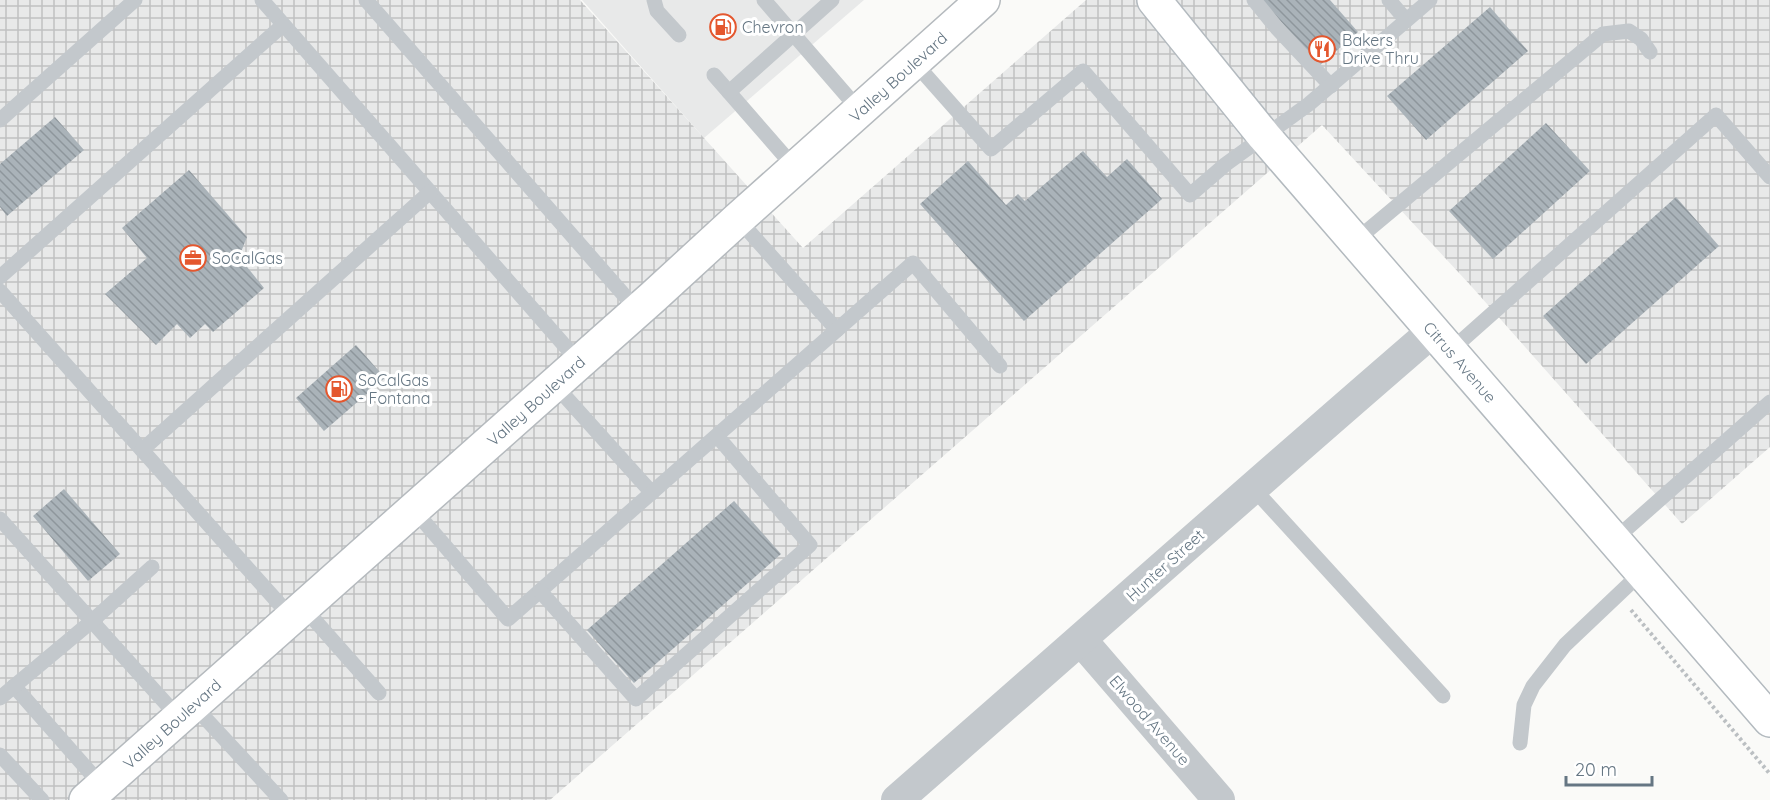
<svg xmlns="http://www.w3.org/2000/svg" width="1770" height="800" font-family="Quicksand,sans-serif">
	<defs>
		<pattern id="industrial-grid" width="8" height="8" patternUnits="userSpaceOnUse" patternTransform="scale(1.5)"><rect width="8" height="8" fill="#e8e9e9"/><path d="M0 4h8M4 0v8" fill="none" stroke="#c0c1c2"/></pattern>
		<pattern id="building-back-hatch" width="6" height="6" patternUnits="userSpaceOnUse" patternTransform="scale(1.5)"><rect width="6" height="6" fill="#aab3b9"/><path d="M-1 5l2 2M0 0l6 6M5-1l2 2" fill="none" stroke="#8e969c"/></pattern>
	</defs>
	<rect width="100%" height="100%" fill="#fafaf8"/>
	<path fill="#e8e9e9" d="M582,0H864L704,138Z"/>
	<path fill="url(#industrial-grid)" d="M0,0H580L803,248L1086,0H1770V447L1682,524L1472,287L1322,125L550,800H0Z"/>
	<g fill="url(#building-back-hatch)">
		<path d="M1262,0H1330L1358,32L1319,66Z"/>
		<path d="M1490,7L1528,51L1426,140L1387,96Z"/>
		<path d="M55,117L84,150L7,216L0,207V164Z"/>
		<path d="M1546,123L1590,171L1493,259L1449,211Z"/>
		<path d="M1083,151L1107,177L1127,159L1162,199L1024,321L920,204L968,161L1006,205L1018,194L1025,201Z"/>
		<path d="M189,170L247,237L239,257L264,288L213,332L205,324L190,338L177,324L156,345L105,294L147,258L122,228Z"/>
		<path d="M1676,197L1719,246L1586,364L1543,316Z"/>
		<path d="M356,345L385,378L324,431L296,398Z"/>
		<path d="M64,489L120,554L88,581L33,516Z"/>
		<path d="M734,501L781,554L634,683L587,630Z"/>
	</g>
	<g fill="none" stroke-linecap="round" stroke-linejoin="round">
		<g stroke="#b3babf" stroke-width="36">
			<path id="secondary" d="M1154,0L1264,136L1770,720"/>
		</g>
		<g stroke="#b5babe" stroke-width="36">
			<path id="primary" d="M86,800L653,297L738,219L983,0"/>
		</g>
		<path stroke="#bbbfc2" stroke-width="4" stroke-dasharray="3 3" stroke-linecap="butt" d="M1631,610L1770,774"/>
		<g stroke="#c3c8cc" stroke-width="15">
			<path d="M262,0L579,362"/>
			<path d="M366,0L638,311"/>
			<path d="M654,0L657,11L679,35"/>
			<path d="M764,0L860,111"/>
			<path d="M1254,0L1275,26L1331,86"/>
			<path d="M1389,0L1406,20"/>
			<path d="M914,62L991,149L1083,71L1190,195L1226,164L1309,104L1430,0"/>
			<path d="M714,75L795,168"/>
			<path d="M729,92L832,0"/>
			<path d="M0,120L135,0"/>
			<path d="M738,219L837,330"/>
			<path d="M1355,241L1603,34L1629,31L1641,39L1650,52"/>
			<path d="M0,277L283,25"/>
			<path d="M0,291L292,618"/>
			<path d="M1450,351L1716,115L1770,177"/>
			<path d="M554,384L652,493"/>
			<path d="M142,450L430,192"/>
			<path d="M1252,487L1443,696"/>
			<path d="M414,510L508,619L913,263L1000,366"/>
			<path d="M0,519L179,718"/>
			<path d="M1614,540L1770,402"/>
			<path d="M540,591L636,699L810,545L717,436"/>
			<path d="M303,607L379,693"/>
			<path d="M14,686L102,786"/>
			<path d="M0,698L92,621L152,567"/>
			<path d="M193,705L281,800"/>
			<path d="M1520,743L1524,705L1533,686L1565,645L1642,572"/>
			<path d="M0,755L42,800"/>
		</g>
		<g stroke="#c3c8cc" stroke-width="32">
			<path d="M1081,640L1219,800"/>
			<path d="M897,800C1076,644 1253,486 1433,331"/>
		</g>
		<use href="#secondary" stroke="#fff" stroke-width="33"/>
		<use href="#primary" stroke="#fff" stroke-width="33"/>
	</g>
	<defs>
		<g id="fuel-ring" transform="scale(1.35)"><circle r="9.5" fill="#fff" stroke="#e4572e" stroke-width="1.5"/><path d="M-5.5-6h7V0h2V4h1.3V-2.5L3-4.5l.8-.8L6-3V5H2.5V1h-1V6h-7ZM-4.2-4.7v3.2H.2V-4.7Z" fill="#e4572e"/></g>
		<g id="restaurant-ring" transform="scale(1.35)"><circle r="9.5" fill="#fff" stroke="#e4572e" stroke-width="1.5"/><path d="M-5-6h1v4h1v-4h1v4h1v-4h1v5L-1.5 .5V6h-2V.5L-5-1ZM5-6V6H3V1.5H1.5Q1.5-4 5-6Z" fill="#e4572e"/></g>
		<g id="office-ring" transform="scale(1.35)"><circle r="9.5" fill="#fff" stroke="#e4572e" stroke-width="1.5"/><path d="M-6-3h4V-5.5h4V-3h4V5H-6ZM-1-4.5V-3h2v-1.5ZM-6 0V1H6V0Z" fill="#e4572e"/></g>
	</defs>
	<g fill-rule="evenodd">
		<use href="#fuel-ring" x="723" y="27"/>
		<use href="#restaurant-ring" x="1322" y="49"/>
		<use href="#office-ring" x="193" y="258"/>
		<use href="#fuel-ring" x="339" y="389"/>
	</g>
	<g text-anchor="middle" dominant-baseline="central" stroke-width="6" stroke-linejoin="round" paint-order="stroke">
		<g font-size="16" fill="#657683" stroke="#fff" text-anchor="start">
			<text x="742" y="27">Chevron</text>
			<text x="1342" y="40">Bakers<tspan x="1342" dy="18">Drive Thru</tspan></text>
			<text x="212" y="258">SoCalGas</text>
			<text x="358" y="380">SoCalGas<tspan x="358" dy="18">- Fontana</tspan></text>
		</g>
		<g font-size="16" fill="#657683" stroke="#fff">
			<text transform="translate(898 77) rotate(-42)">Valley Boulevard</text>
			<text transform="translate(1460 362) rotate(49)">Citrus Avenue</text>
			<text transform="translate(536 401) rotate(-42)">Valley Boulevard</text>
			<text transform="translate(1165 565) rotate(-42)">Hunter Street</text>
			<text transform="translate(1150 720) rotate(49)">Elwood Avenue</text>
			<text transform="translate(172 724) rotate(-42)">Valley Boulevard</text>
		</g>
	</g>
	<path d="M1566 776v9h86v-9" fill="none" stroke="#657683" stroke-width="3"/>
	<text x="1575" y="776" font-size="18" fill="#657683" stroke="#ffffff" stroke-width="4.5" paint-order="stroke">20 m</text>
</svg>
